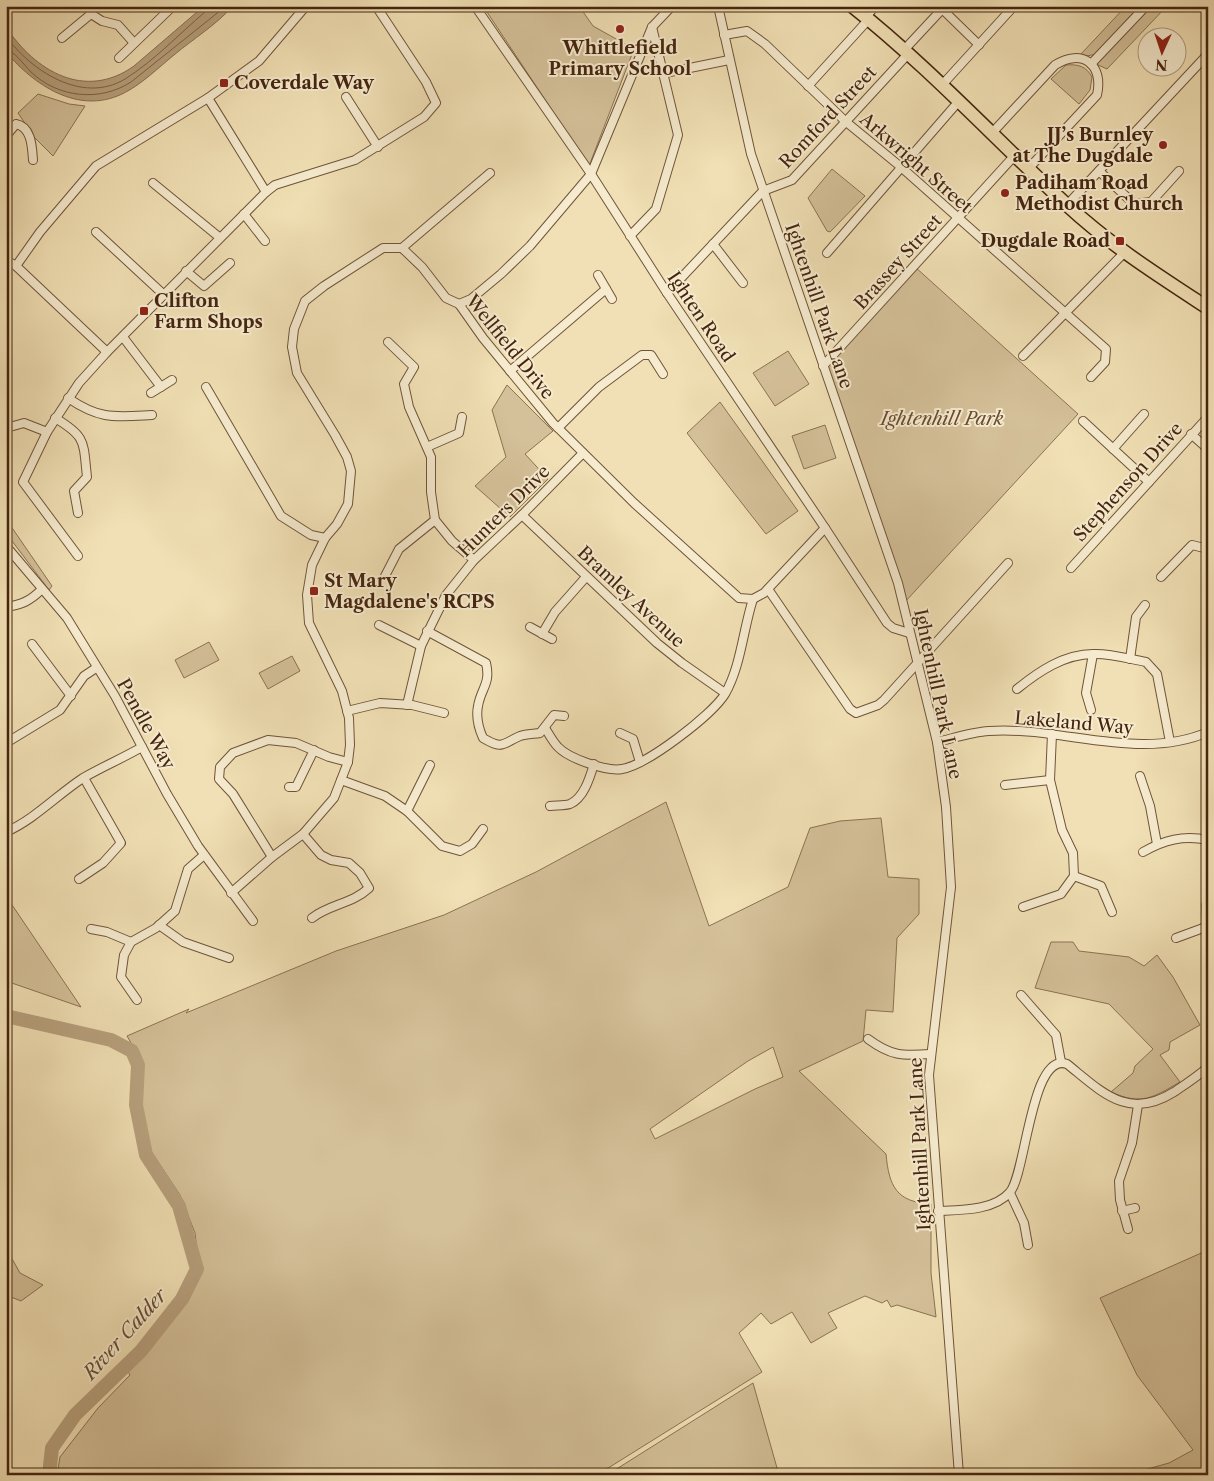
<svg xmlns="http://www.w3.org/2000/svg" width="1214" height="1481" font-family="'Libre Caslon Text',serif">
	<rect width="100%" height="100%" fill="#f1e0b5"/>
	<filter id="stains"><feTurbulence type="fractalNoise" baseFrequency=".004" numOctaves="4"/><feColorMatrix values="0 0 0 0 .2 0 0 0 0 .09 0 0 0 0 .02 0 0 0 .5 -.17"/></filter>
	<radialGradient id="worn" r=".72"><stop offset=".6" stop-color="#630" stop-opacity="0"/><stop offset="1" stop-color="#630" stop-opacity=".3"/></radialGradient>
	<g fill="#d4c099" stroke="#8c7254" fill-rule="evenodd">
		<path d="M483,6H579L593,26L634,49L589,166Z"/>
		<path d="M1126,6H1140L1096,54L1087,56L1081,54Z"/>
		<path d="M1152,6H1167L1107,69L1096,64Z"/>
		<path d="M1066,65C1078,64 1086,66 1092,77L1090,90L1079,104L1051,79Z"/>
		<path d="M38,94L69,104L85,106L53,156L34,137L18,113Z"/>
		<path d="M832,169L865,196L830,232L827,231L808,198Z"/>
		<path d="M914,266L1078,414L904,603L823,366Z"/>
		<path d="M788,351L809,384L775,406L753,373Z"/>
		<path d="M507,385L553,431L525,454L548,479L510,517L475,486L506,457L492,410Z"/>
		<path d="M720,402L798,511L766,534L687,433Z"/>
		<path d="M825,425L836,458L804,469L792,436Z"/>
		<path d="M6,519L52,586L49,590L6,533Z"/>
		<path d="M209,642L219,660L184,678L175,660Z"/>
		<path d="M292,656L300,671L268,689L259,673Z"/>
		<path d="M666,802L709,926L788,887L810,828L840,821L881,818L888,877L919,879V914L897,938L893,1012L866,1010L863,1041L799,1071L886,1154C889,1186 896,1202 931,1204V1273L936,1317L897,1305L891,1307L887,1300L882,1303L865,1296L828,1313L837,1328L811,1343L792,1312L771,1324L761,1313L739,1333L762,1372L597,1475H57L60,1457L98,1408L130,1375L127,1370L173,1316L193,1288L199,1270L195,1233L180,1195L149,1148L140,1103L142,1062L127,1036L189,1009L186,1013L336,951L444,915L536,872ZM773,1047L783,1077L755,1089L655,1139L650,1129L748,1061Z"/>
		<path d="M6,896L81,1007L6,981Z"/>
		<path d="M1051,942H1073L1079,951L1129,957L1144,966L1157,955L1173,977L1200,1025L1170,1042L1169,1050L1160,1055L1180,1082C1154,1097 1142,1106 1111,1092L1133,1073L1135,1066L1153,1049L1109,1004L1035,988Z"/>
		<path d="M6,1248L20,1273L43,1285L21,1301L6,1295Z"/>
		<path d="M1208,1250V1475H1126L1169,1463L1193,1450L1137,1375L1100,1298Z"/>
		<path d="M753,1383L779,1475H607Z"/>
	</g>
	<path fill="#b7a07d" stroke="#896f51" d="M204,6H233C216,25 193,39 174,55C158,68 141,85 122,94C78,115 34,85 6,52V27C35,71 85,101 134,66Z"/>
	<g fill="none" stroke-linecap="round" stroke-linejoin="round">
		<g stroke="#7e6246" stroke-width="1">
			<path d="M6,36C30,70 82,105 125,79C154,61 179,34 205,12L207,6"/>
			<path d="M6,50C15,51 23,64 31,72C58,98 100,102 131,82L226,6"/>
		</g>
		<path stroke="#b7a07d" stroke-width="14" d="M6,1016L111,1040L132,1051L138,1065L136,1105L146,1155L179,1206L197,1269L182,1299L141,1351L75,1415L52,1448L49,1475"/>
		<g stroke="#705438" stroke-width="10">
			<g id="street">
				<path d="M90,6L91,14L102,21L118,25L134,43"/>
				<path d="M475,6L591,174L667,293L825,528L887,623L893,628L909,633"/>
				<path d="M718,6L751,154L898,583L937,742L946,807L951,887L929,1075L959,1475"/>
				<path d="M939,6L979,45"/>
				<path d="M866,17L875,6"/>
				<path d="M724,35L747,31L765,44L845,121L901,167L1106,349L1105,362L1091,377"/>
				<path d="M62,38L91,14"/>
				<path d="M904,50L945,6"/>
				<path d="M119,58L173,6"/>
				<path d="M1091,64L1146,6"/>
				<path d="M665,73L729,60"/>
				<path d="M942,85L1014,6"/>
				<path d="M808,86L869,19"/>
				<path d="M346,97L378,147"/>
				<path d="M208,98L266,192"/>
				<path d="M993,132L1055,65C1082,48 1104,64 1097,95L1029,168"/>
				<path d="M6,136L16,124C32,127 32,148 33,160"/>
				<path d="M1099,171L1134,204L1151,202L1179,171"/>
				<path d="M153,183L219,237"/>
				<path d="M1067,205L1208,54"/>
				<path d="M244,214L265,241"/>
				<path d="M96,232L163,294"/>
				<path d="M630,236L656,209L678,135L652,27"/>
				<path d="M713,244L743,283"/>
				<path d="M402,248L490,173"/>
				<path d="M827,253L959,101"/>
				<path d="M6,260L16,266L107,352"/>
				<path d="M16,266L40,232L96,166L208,98L259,61L306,6"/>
				<path d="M186,271L204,286L230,263"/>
				<path d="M598,275L612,299"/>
				<path d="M667,293L763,191L792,180L908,54"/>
				<path d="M459,304L471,299L501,274L530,246L591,174L652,27L672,6"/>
				<path d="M123,337L161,387"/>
				<path d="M388,342L414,367L404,384L409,407L431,457V492L435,520L452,541L474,560"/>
				<path d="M1023,356L1124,253"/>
				<path d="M823,366L1015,155"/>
				<path d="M510,371L606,289"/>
				<path d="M206,387L281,516L311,535L325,538"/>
				<path d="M151,393L172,380"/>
				<path d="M68,398C100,420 115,417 152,415"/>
				<path d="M55,418C87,437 83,442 87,477L74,491L78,513"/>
				<path d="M1083,421L1149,482"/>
				<path d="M6,428L24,423L47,432"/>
				<path d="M558,428L599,387L642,355H651L663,374"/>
				<path d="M1191,434L1208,449"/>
				<path d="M427,447L459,433L462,417"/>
				<path d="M1113,449L1144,414"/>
				<path d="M522,515L657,643L682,663L725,693"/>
				<path d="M6,546L67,618L115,696L167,794L198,846L253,921"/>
				<path d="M78,556L23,482L47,432L79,383L107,352L266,192L275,185L355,160L424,117L436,103L426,82L376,6"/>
				<path d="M1071,568L1208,417"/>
				<path d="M385,576L399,549L435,520"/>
				<path d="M1161,577L1192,545L1208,549"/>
				<path d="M768,589L850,709L856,713L878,705L884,700L1008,563"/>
				<path d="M6,607C21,605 30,601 41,590"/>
				<path d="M379,625L421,646"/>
				<path d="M530,627L552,639"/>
				<path d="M427,631L486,663C491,684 481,688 478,706C476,716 479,729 483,738C503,750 502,744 520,736C526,734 534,734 540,733L554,715L564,716"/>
				<path d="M542,634L555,612L586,577"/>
				<path d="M32,644L71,696"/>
				<path d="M1130,659L1136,617L1145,605"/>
				<path d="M1017,689C1038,672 1064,654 1093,654C1110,653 1129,659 1146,662L1157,674L1170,742"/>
				<path d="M407,705L421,646L446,595L474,560L522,515L583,453"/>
				<path d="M1091,710L1086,693L1093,654"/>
				<path d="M347,711L380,703L412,705L444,713"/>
				<path d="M545,728C549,734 553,742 558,747C568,758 607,772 622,769C647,765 712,715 725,694C741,666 743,630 753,599"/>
				<path d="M620,733L633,739L640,762"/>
				<path d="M937,742C954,738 972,732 989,731C1061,726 1139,762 1208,732"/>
				<path d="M6,743L60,710L84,676L96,668"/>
				<path d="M1140,776L1150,806L1157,844"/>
				<path d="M341,780L385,796L407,811L442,846L460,851L472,844L483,829"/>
				<path d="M1005,785L1050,780"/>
				<path d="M289,787H296L314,750"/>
				<path d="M550,806C555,805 564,806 570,804C584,798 590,777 594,764"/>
				<path d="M407,811L430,765"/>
				<path d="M6,832C35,819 57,795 83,778C102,767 123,758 142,747"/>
				<path d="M303,834L321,855L331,860L349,863L360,873L369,888C352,904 330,904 312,918"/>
				<path d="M1143,852C1164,840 1183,835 1208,840"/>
				<path d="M272,857L233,794L219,779L220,767L233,753L268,740L296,743L329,757L348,762"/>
				<path d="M1074,876L1101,886L1112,912"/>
				<path d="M79,879L103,863L121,843L84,778"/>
				<path d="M231,893L272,857L303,834L334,798L348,762L350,745L349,718L342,691L309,623L307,595L312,565L325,538L337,524L348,504L351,471L347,457L335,435L297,373L292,347L294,329L305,301L324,286L383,248H402L422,267L446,298L459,304L483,338L553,423L634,503L739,598L753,599L764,593L825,528"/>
				<path d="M1208,899L1206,905L1208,943"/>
				<path d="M1023,907L1061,894L1074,876L1073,853L1062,830L1050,780L1052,734"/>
				<path d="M159,925L183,942L229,958"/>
				<path d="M91,929L107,932L131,942"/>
				<path d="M1176,938L1206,927"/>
				<path d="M1021,995L1056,1035L1061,1062"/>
				<path d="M137,1000L121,977L124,955L131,942L156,928L175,911L188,869L204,855"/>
				<path d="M868,1039C891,1056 902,1056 930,1054"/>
				<path d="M1010,1193L1024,1223L1028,1245"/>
				<path d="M938,1211C960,1210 994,1211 1010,1192C1026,1174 1031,1051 1067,1064C1102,1092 1128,1121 1174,1092C1186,1084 1197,1077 1208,1067"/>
				<path d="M1122,1211L1135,1208"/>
				<path d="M1128,1229L1120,1200L1119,1181L1132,1143L1138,1105"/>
			</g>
		</g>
		<g stroke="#45250f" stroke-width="15">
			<path id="primary" d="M852,6C929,67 995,139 1067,205C1110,245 1159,276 1208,308"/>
		</g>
		<use href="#street" stroke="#f6ebcf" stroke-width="8"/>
		<use href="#primary" stroke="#f1e0b5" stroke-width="12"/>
	</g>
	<g fill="#8f2418" stroke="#f6ebcf" stroke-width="2">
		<circle cx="620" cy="29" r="5"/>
		<rect x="219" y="78" width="10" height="10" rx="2.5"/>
		<circle cx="1163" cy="145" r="5"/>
		<circle cx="1005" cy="193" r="5"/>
		<rect x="1115" y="236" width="10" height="10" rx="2.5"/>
		<rect x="139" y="306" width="10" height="10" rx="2.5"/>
		<rect x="309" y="586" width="10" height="10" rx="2.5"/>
	</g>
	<g text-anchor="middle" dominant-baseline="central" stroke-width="4" stroke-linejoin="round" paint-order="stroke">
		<g font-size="18" font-weight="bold" fill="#45250f" stroke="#f6ebcf" text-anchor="start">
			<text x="620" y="48" text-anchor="middle">Whittlefield<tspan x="620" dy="21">Primary School</tspan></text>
			<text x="234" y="83">Coverdale Way</text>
			<text x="1153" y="135" text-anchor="end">JJ’s Burnley<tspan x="1153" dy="21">at The Dugdale</tspan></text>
			<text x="1015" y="183">Padiham Road<tspan x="1015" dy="21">Methodist Church</tspan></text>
			<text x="1110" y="241" text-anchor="end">Dugdale Road</text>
			<text x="154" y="301">Clifton<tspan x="154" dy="21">Farm Shops</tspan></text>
			<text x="324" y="581">St Mary<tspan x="324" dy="21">Magdalene's RCPS</tspan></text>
		</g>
		<g font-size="18" fill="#45250f" stroke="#f6ebcf">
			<text transform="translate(828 117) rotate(-47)">Romford Street</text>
			<text transform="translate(916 163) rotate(41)">Arkwright Street</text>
			<text transform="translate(898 262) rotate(-48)">Brassey Street</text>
			<text transform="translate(819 306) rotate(71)">Ightenhill Park Lane</text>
			<text transform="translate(701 317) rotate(56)">Ighten Road</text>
			<text transform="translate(510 347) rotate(51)">Wellfield Drive</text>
			<text transform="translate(1128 482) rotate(-48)">Stephenson Drive</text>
			<text transform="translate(504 511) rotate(-45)">Hunters Drive</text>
			<text transform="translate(631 597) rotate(43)">Bramley Avenue</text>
			<text transform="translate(938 694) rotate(78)">Ightenhill Park Lane</text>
			<text transform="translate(1074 723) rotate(5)">Lakeland Way</text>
			<text transform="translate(146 724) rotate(61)">Pendle Way</text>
			<text transform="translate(920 1144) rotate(-93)">Ightenhill Park Lane</text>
		</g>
		<g font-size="18" font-style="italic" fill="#694c32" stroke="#f6ebcf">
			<text x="942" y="419">Ightenhill Park</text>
		</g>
		<g font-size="19" font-style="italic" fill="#674a30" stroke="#f6ebcf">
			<text transform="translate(125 1334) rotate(-48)">River Calder</text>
		</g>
	</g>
	<rect width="1214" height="1481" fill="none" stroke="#f1e0b5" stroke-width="25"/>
	<rect x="8" y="8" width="1199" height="1466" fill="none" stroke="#45250f" stroke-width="2.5"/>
	<rect x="12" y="12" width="1189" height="1456" fill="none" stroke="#45250f"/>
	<g transform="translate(1162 52) rotate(183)"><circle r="24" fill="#f6ebcf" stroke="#af9c82"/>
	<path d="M0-4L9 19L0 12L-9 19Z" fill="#8f2418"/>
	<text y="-8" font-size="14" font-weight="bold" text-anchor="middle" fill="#45250f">N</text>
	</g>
	<rect width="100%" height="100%" filter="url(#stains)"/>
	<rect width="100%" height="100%" fill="url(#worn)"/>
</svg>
